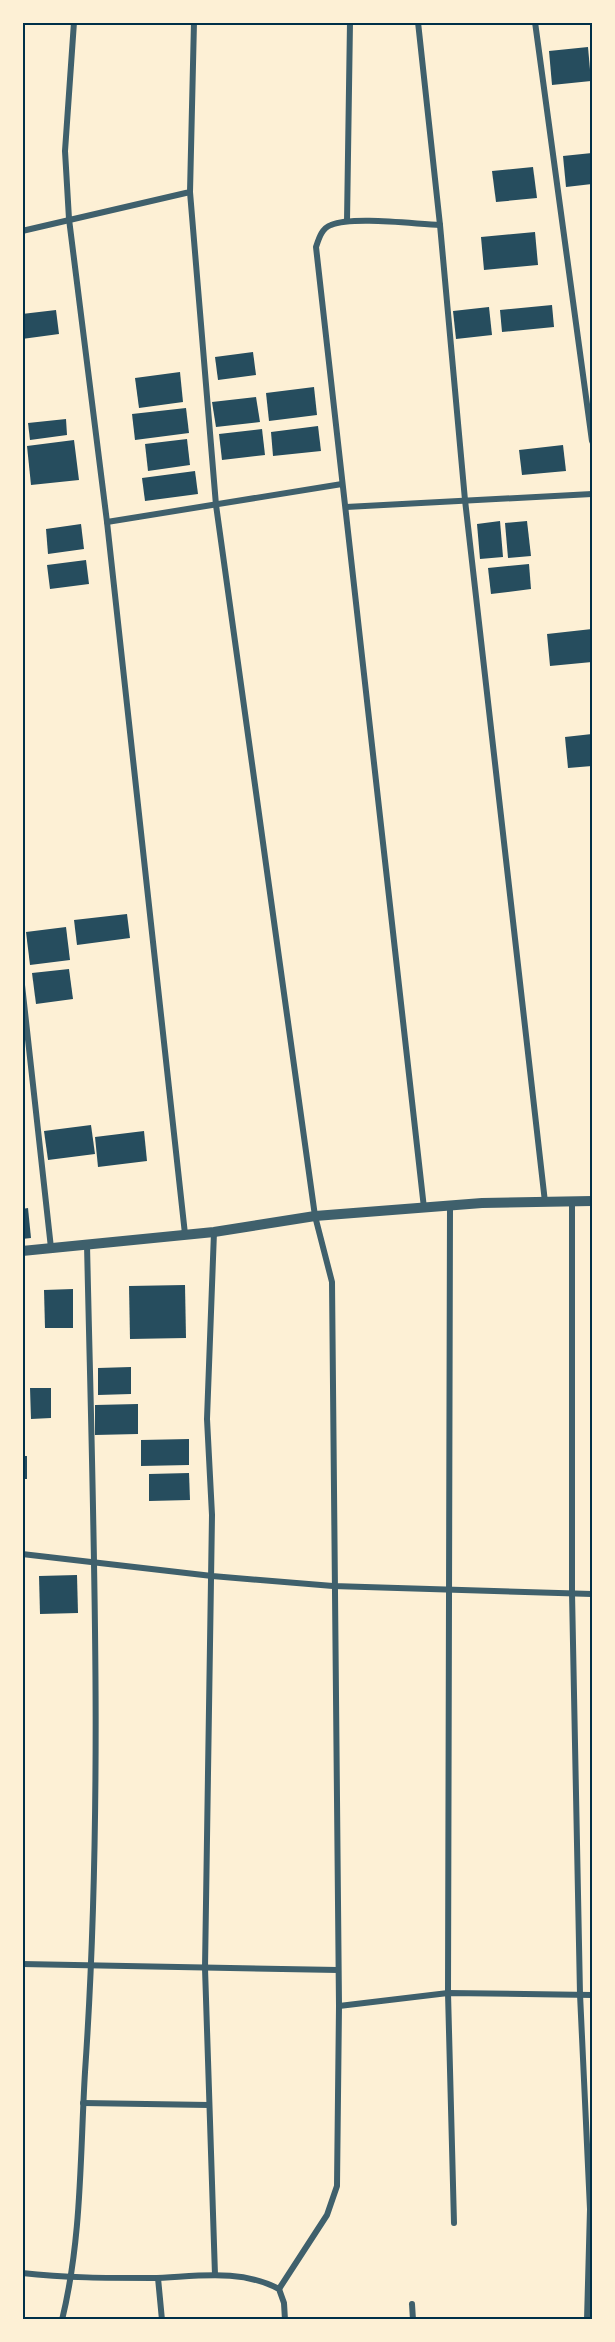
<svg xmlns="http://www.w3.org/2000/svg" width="615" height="2342" font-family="Karla,sans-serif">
	<rect width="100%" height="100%" fill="#fdf0d5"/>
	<g fill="#264d5e">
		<path d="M588,47L591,81L552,85L549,51Z"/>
		<path d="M592,153V184L566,187L563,156Z"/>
		<path d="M533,167L537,198L496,202L492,171Z"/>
		<path d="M535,232L538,265L484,270L481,237Z"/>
		<path d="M552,305L554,327L502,332L500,310Z"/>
		<path d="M489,307L492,335L456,339L453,311Z"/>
		<path d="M56,310L59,334L22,339V314Z"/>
		<path d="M253,352L256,375L218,380L215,357Z"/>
		<path d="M180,372L183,402L139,408L135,378Z"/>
		<path d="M314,387L317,415L269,421L266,393Z"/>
		<path d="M256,397L260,422L216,427L212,402Z"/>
		<path d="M186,408L189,433L135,440L132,414Z"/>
		<path d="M66,419L67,435L30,440L28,423Z"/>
		<path d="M318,426L321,451L273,456L271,432Z"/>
		<path d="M262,429L265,455L222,460L219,434Z"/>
		<path d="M187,439L190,465L148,471L145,444Z"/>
		<path d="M74,440L79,480L31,485L27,446Z"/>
		<path d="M563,445L566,471L522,475L519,450Z"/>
		<path d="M195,471L198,494L145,501L142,478Z"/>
		<path d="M500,521L503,557L480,559L477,524Z"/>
		<path d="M527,521L531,556L508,558L505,523Z"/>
		<path d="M81,524L84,549L48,554L46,529Z"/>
		<path d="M86,560L89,584L50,589L47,565Z"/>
		<path d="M529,564L531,589L491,594L488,568Z"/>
		<path d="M592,629V662L550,666L547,634Z"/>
		<path d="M592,734V766L568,768L565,737Z"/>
		<path d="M127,914L130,938L77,945L74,920Z"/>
		<path d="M66,927L70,960L30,965L26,932Z"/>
		<path d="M69,969L73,999L36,1004L32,973Z"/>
		<path d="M91,1125L95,1154L48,1160L44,1131Z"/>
		<path d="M144,1131L147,1161L98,1167L95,1137Z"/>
		<path d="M28,1208L31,1238L22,1239V1209Z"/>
		<path d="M185,1285L186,1338L130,1339L129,1286Z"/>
		<path d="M73,1289V1328H45L44,1290Z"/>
		<path d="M131,1367V1394L98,1395V1368Z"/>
		<path d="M30,1388H51V1418L31,1419Z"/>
		<path d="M138,1404V1434L95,1435V1405Z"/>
		<path d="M189,1439V1465L141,1466V1440Z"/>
		<rect x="22" y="1456" width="5" height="23"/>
		<path d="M189,1473L190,1500L149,1501V1474Z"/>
		<path d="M77,1575L78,1613L40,1614L39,1576Z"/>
	</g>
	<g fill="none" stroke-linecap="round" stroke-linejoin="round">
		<g stroke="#3f606c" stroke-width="6">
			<path d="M74,22L65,151L69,219L107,522L185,1234"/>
			<path d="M418,22L440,225L465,500L545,1202"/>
			<path d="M535,22L592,441"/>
			<path d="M190,192L216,505L315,1216L332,1282L339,2006L337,2186L327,2215L279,2289"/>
			<path d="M347,221L350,22"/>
			<path d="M22,231L190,192L194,22"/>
			<path d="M346,507L592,494"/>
			<path d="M107,522L342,484"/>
			<path d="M22,985L51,1248"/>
			<path d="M572,1202V1593L580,1994L590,2209L587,2320"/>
			<path d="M450,1206L448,1993L454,2223"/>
			<path d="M424,1208L316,247C319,238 322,228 331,225C353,216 414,224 440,225"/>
			<path d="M214,1232L207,1419L212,1515L205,1968L215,2275"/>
			<path d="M22,1554L212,1576L333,1586L592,1594"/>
			<path d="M22,1964L338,1970"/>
			<path d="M339,2006L448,1993L592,1995"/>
			<path d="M83,2103L209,2105"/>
			<path d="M22,2273C66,2278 108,2278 152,2278C194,2277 240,2268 279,2289L284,2303L285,2320"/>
			<path d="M158,2278L162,2320"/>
			<path d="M412,2304L413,2320"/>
			<path d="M62,2320C82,2238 80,2155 85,2072C104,1797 93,1520 87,1244"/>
		</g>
		<path stroke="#3f606c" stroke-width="10" d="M22,1251L214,1232L315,1216L482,1203L592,1201"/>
	</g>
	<rect width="615" height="2342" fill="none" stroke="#fdf0d5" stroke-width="48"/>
	<rect x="24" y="24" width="567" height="2294" fill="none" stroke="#003049" stroke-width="2"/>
</svg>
